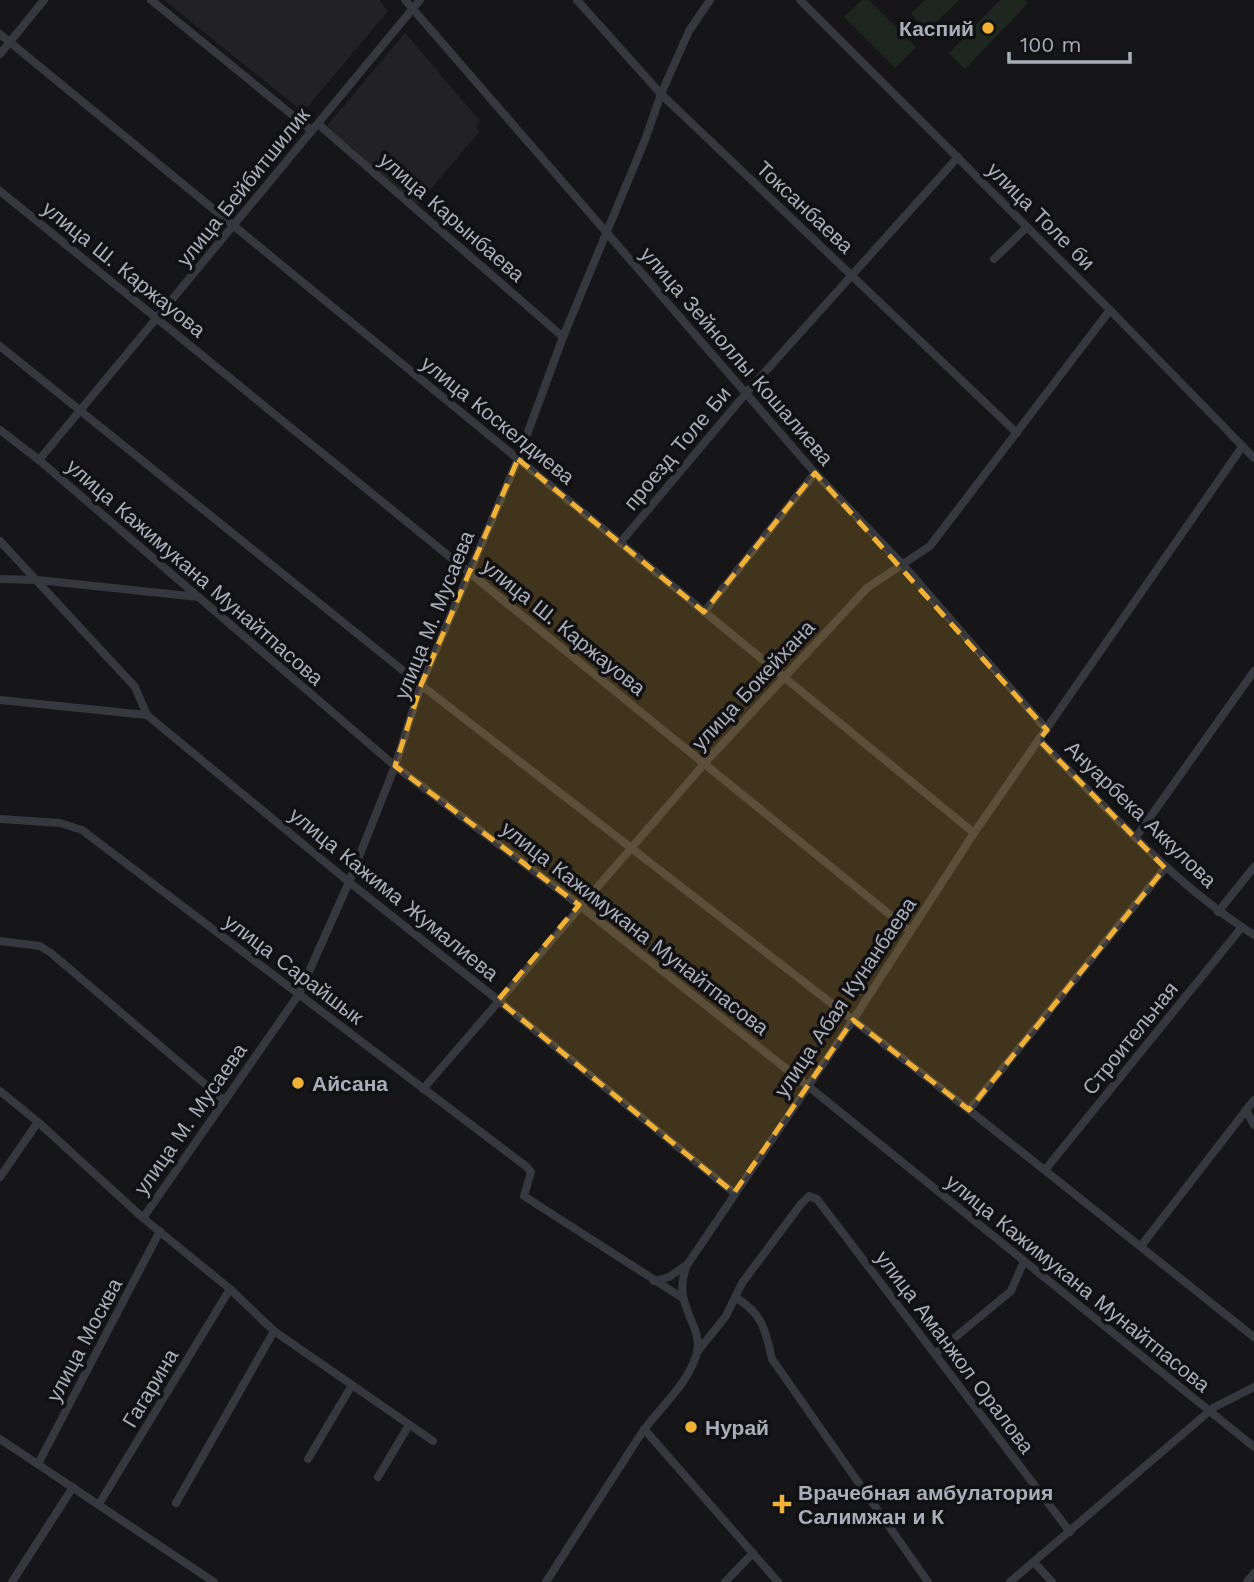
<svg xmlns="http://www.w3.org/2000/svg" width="1254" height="1582" font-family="'Work Sans',sans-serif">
	<rect width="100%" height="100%" fill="#161618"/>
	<g fill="#222225">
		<path d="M164,0H379L388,11L303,112Z"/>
		<path d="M405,33L480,121L476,127L480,131L417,205L327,126Z"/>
	</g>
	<g fill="#1e261f">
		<path d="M862,0H869L916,47L895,68L844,17Z"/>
		<path d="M925,0H959L927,31L911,14Z"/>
		<path d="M1000,0H1024L1028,3L965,69L949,53Z"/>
	</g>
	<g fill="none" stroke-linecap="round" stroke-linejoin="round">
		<g stroke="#37383d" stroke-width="8">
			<path d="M151,0L312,131"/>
			<path d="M405,0L815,473L904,566L1047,730"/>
			<path d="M577,0L661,94L1017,433"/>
			<path d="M800,0L1110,310L1254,458"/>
			<path d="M0,34L974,833"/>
			<path d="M0,54L44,0"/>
			<path d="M318,124L563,337"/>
			<path d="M0,191L910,931"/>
			<path d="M994,259L1027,227"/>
			<path d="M0,346L421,685L969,1110L1254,1337"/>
			<path d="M0,430L39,460L395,766L579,905L808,1086L1254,1447"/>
			<path d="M39,460L420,0"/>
			<path d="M0,541L135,687L147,715"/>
			<path d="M620,543L747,392L958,157"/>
			<path d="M0,579L38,580L198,597"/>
			<path d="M704,612L815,473"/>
			<path d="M0,700L147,715L349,882L498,1000L734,1193"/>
			<path d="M1039,740C1108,809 1172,883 1254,935"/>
			<path d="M0,819L60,823L82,830L527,1167L531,1172L524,1196L681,1297"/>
			<path d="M1136,837L1254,671"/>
			<path d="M1218,912L1254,867"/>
			<path d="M0,941L40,946L51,953L225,1101"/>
			<path d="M423,1089L704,764L867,588L930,546L1110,310"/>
			<path d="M0,1091L38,1122L143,1218L230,1289L274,1331L433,1441"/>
			<path d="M969,1110L1165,868"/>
			<path d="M1246,1110L1254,1125"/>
			<path d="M1045,1170L1242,927"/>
			<path d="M0,1177L38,1122"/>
			<path d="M143,1218L299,994L349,882L395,766L421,685L518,459L563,337L645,140L661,94L689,31L710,0"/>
			<path d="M1141,1246L1254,1100"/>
			<path d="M654,1281L669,1277L685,1266"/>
			<path d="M735,1297C763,1314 765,1329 772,1359L928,1582"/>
			<path d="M697,1352L726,1316L742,1283L801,1204L809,1196L817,1199L1070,1532"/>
			<path d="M935,1354L1011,1291L1024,1261"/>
			<path d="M644,1429L778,1582"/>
			<path d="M0,1439L214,1582"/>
			<path d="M308,1459L352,1385"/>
			<path d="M38,1464L160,1231"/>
			<path d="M378,1477L409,1425"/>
			<path d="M176,1503L274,1331"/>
			<path d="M99,1504L230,1289"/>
			<path d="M1034,1562L1052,1582"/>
			<path d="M12,1582L73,1487"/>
			<path d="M546,1582C568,1548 590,1513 612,1479C623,1463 633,1445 644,1430C662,1405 686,1386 696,1356C706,1325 670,1307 687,1265L853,1020L974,833L1242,447"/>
			<path d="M725,1582L753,1553"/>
			<path d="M1010,1582L1213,1408L1254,1387"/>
			<path d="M1247,1582L1254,1573"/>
		</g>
	</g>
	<path fill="#f2b134" fill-opacity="0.2" stroke="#f2b134" stroke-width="5" stroke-dasharray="14 9" stroke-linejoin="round" d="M518,459L704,612L815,473L1047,730L1039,740L1165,868L969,1110L853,1020L734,1193L498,1000L579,905L395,766L421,685Z"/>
	<g fill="#f2b134" stroke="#111113" stroke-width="2.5">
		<circle cx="988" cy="28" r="7"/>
		<circle cx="298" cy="1083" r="7"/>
		<circle cx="691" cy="1427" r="7"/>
		<path d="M778.5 1493.5h7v7h7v7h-7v7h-7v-7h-7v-7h7z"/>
	</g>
	<g text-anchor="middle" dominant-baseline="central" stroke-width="7" stroke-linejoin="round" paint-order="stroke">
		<g font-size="21" font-weight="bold" fill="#a8adb8" stroke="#111113" text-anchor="start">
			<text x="974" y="28" text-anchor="end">Каспий</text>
			<text x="312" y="1083">Айсана</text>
			<text x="705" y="1427">Нурай</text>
			<text x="798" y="1492">Врачебная амбулатория<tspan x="798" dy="24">Салимжан и К</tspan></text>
		</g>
		<g font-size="21" fill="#a8adb8" stroke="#111113">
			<text transform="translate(243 187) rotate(-51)">улица Бейбитшилик</text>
			<text transform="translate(805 207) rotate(43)">Токсанбаева</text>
			<text transform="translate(1041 216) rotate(45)">улица Толе би</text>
			<text transform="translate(452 217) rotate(41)">улица Карынбаева</text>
			<text transform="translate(124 269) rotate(39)">улица Ш. Каржауова</text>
			<text transform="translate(737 356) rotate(49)">улица Зейноллы Кошалиева</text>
			<text transform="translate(498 420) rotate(39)">улица Коскелдиева</text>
			<text transform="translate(677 448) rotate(-50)">проезд Толе Би</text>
			<text transform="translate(195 572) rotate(41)">улица Кажимукана Мунайтпасова</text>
			<text transform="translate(434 615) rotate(-68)">улица М. Мусаева</text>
			<text transform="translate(564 627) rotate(39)">улица Ш. Каржауова</text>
			<text transform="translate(753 685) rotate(-47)">улица Бокейхана</text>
			<text transform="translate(1141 814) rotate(44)">Ануарбека Аккулова</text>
			<text transform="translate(394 894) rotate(39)">улица Кажима Жумалиева</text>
			<text transform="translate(635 928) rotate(38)">улица Кажимукана Мунайтпасова</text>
			<text transform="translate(294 969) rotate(37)">улица Сарайшык</text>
			<text transform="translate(845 997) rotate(-56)">улица Абая Кунанбаева</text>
			<text transform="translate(1130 1038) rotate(-51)">Строительная</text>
			<text transform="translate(190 1119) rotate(-55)">улица М. Мусаева</text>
			<text transform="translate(1078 1283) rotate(39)">улица Кажимукана Мунайтпасова</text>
			<text transform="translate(84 1340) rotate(-62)">улица Москва</text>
			<text transform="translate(955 1352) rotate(53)">улица Аманжол Оралова</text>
			<text transform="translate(150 1388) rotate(-59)">Гагарина</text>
		</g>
	</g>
	<path d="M1009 52v10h121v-10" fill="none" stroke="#a8adb8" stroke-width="3.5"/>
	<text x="1020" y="52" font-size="21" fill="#a8adb8" stroke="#111113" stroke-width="5" paint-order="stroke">100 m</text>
</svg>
